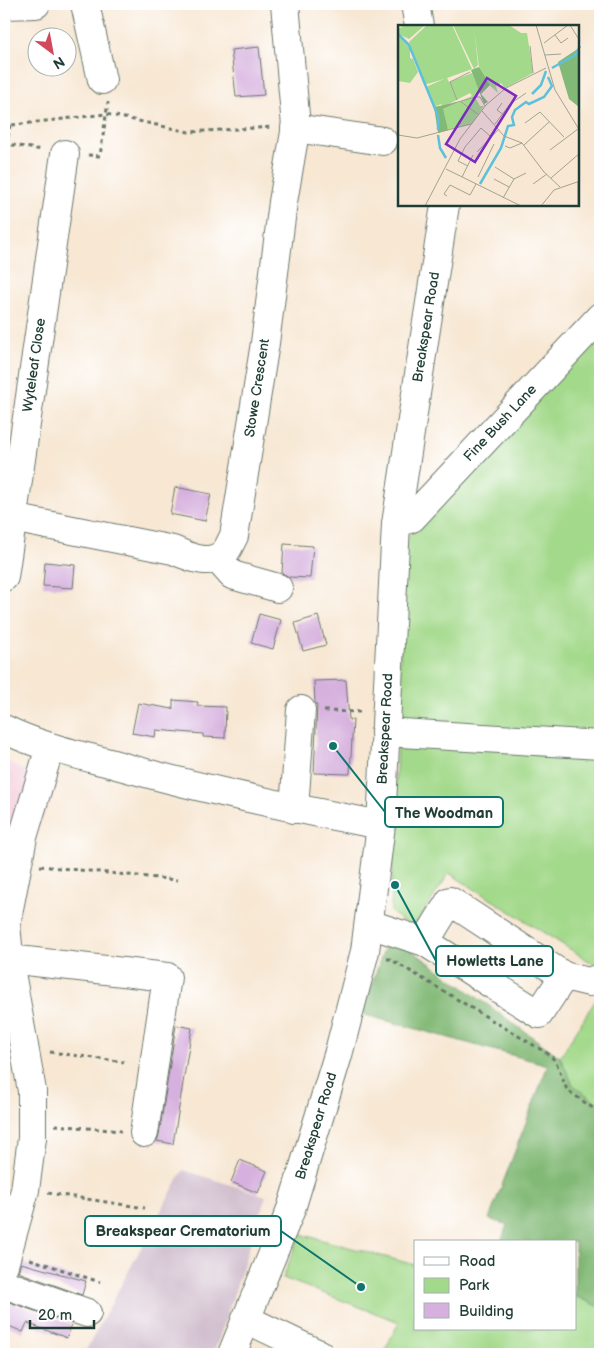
<svg xmlns="http://www.w3.org/2000/svg" width="604" height="1358" font-family="'Balsamiq Sans',sans-serif">
	<rect width="100%" height="100%" fill="#fff"/>
	<filter id="ink" filterUnits="userSpaceOnUse"><feTurbulence type="fractalNoise" baseFrequency=".02" numOctaves="2"/><feDisplacementMap in="SourceGraphic" scale="10" xChannelSelector="R" yChannelSelector="G"/><feConvolveMatrix kernelMatrix="1 2 1 2 8 2 1 2 1" color-interpolation-filters="sRGB"/></filter>
	<filter id="wash" filterUnits="userSpaceOnUse"><feTurbulence type="fractalNoise" baseFrequency=".0096" numOctaves="4" result="noise"/><feDisplacementMap in="SourceGraphic" scale="20" xChannelSelector="R" yChannelSelector="G"/><feGaussianBlur stdDeviation="1.12" result="paint"/><feColorMatrix in="noise" values="0 0 0 0 0 0 0 0 0 0 0 0 0 0 0 0 0 1.4 0 .05"/><feComposite in="paint" operator="in"/></filter>
	<g filter="url(#wash)">
		<rect width="100%" height="100%" fill="#f7e7d3"/>
		<path fill="#f4cfdd" d="M4,760L57,787L36,833L4,837Z"/>
		<path fill="#d0bdcd" d="M183,1170L266,1196L218,1342L212,1354H84Z"/>
		<g fill="#a3d98a" stroke="#618b5f">
			<path d="M600,332V968L449,873L413,929L391,912L404,541Z"/>
			<path d="M600,993V1105L572,1085L560,1057Z"/>
			<path d="M300,1234L415,1265V1329H575V1296L600,1307V1354H383L399,1322L283,1278Z"/>
		</g>
		<path fill="#82b976" stroke="#507b55" d="M386,943L407,947L560,1057L573,1085L600,1105V1307L575,1296V1242H501L507,1225L489,1219L548,1065L362,1014Z"/>
		<g id="blocks">
			<g fill="#d6b0de">
				<path d="M259,47L264,95L236,97L231,50Z"/>
				<path d="M175,487L211,494L205,521L170,514Z"/>
				<path d="M284,544L313,546L310,578L289,577L282,573Z"/>
				<path d="M45,562L75,565L73,588L43,586Z"/>
				<path d="M259,614L281,620L273,649L251,643Z"/>
				<path d="M318,616L326,645L303,651L295,623Z"/>
				<path d="M346,680L349,720H353L350,774L314,773L317,706L315,703L314,681Z"/>
				<path d="M173,700L198,702L197,706L226,707L225,738L203,737V734L156,730L155,737L132,733L138,703L173,709Z"/>
				<path d="M176,1025L192,1028L173,1144L157,1141L159,1135Z"/>
				<path d="M240,1160L267,1171L258,1193L231,1182Z"/>
				<path d="M21,1263L86,1281L82,1295L18,1272Z"/>
				<path d="M9,1302L72,1324L67,1338L27,1323L23,1332L4,1324V1314Z"/>
			</g>
		</g>
	</g>
	<g filter="url(#ink)">
		<use href="#blocks" fill-opacity="0" stroke="#6b786c" stroke-width="1"/>
		<g fill="none" stroke-linecap="round" stroke-linejoin="round">
			<g stroke="#6b786c" stroke-width="30">
				<g id="minor">
					<path d="M85,4L102,80"/>
					<path d="M415,4L419,26"/>
					<path d="M4,5L36,4"/>
					<path d="M295,128L383,141"/>
					<path d="M12,518L173,550C189,557 212,568 226,551C229,547 231,541 234,536L265,343L283,202L296,126L285,4"/>
					<path d="M396,524L412,518L600,317"/>
					<path d="M217,558L232,575L278,588"/>
					<path d="M4,577L65,154"/>
					<path d="M4,729C38,746 76,754 113,764C201,789 290,808 381,825"/>
					<path d="M385,732L600,745"/>
					<path d="M294,809L301,710"/>
					<path d="M369,924L425,942L539,1014L564,976L589,982L600,978"/>
					<path d="M425,942L450,901L564,976"/>
					<path d="M9,959L167,977L144,1133"/>
					<path d="M4,1265L25,1190L32,1138V1091L10,967L6,924L23,837L50,747"/>
					<path d="M4,1284L87,1313"/>
					<path d="M246,1319L319,1354"/>
					<path d="M232,1354L291,1209L338,1055L365,951L381,825L396,524L445,205"/>
				</g>
			</g>
			<g stroke="#6b786c" stroke-width="3" stroke-dasharray="4 4" stroke-linecap="butt">
				<path d="M10,125L7,144L42,150"/>
				<path d="M4,126L106,114L189,132L272,127"/>
				<path d="M88,155L100,156L108,102"/>
				<path d="M324,711L363,712"/>
				<path d="M40,866L177,880"/>
				<path d="M387,959H390L550,1055L556,1062L567,1090L600,1113"/>
				<path d="M50,1052L124,1062"/>
				<path d="M55,1125L121,1131"/>
				<path d="M48,1193L145,1208"/>
				<path d="M30,1259L100,1282"/>
			</g>
			<use href="#minor" stroke="#fff" stroke-width="28"/>
		</g>
	</g>
	<g text-anchor="middle" dominant-baseline="central" stroke-width="4" stroke-linejoin="round" paint-order="stroke">
		<g font-size="14" fill="#1f3d34" stroke="#fff">
			<text transform="translate(426 327) rotate(-81)">Breakspear Road</text>
			<text transform="translate(34 365) rotate(-82)">Wyteleaf Close</text>
			<text transform="translate(257 388) rotate(-81)">Stowe Crescent</text>
			<text transform="translate(500 423) rotate(-47)">Fine Bush Lane</text>
			<text transform="translate(385 729) rotate(-87)">Breakspear Road</text>
			<text transform="translate(316 1126) rotate(-73)">Breakspear Road</text>
		</g>
	</g>
	<g transform="translate(398 25)">
		<rect width="181" height="181" fill="#f7e7d3"/>
		<path d="M0,0H27L11,14L0,9V3L5,2ZM29,0H54L74,44L49,53L51,57L74,48L82,67L77,72L82,81H86L74,99L50,105L44,89L45,84L74,71L72,68L45,82L43,79L36,82L31,71L28,62L46,54L26,60L11,17ZM55,0H111L123,8H129L135,48L107,63L103,58L98,61L100,68L90,59L81,42L76,4L80,40L76,44ZM0,10L12,23V33L15,34L20,47L12,58L0,56Z" fill="#a3d98a"/>
		<path d="M181,23V82L171,74L160,37ZM81,42L92,60L83,69L90,77L86,79L73,45ZM61,77L45,84L50,105L40,108L36,82Z" fill="#82b976"/>
		<path fill="none" stroke="#5ec0dc" stroke-width="2.5" d="M0,9L11,20L40,91V105M154,43L177,30L182,21M134,69L143,60L148,46M40,110L42,123L48,133M82,159L103,123L110,101L116,100L114,92L117,85L128,77L131,79L146,72L154,61L150,52"/>
		<path fill="none" stroke="#a1a393" stroke-width="1" d="M138,0L157,65L182,106M172,0L182,16M157,10L163,18L170,13M146,18L170,0M132,21L135,48M147,30L163,29M59,75L52,57L72,47M63,77L81,90M104,78L99,85L106,90M45,81L78,72H82L87,81M84,86L106,111L124,118L146,147M127,98L142,87L166,112M97,99L112,79L128,68M0,110L19,113L73,99M126,120L151,97M107,121L112,123L124,118M152,125L180,104M79,127L101,104M70,141L60,136L67,122L83,103L92,111M97,142L116,154M48,144L123,181M145,146L162,162M64,152L75,130M80,152L96,119M153,153L182,128M96,154L111,162M180,156V181M135,159L149,149M49,171L46,169L52,160L72,170L78,159M105,173L116,154L128,148M27,181L62,114L88,80L108,63L148,43M143,181L156,165L182,156"/>
		<path fill="#7b2cbf" fill-opacity="0.15" stroke="#7b2cbf" stroke-width="2.5" d="M89,53L118,71L77,137L48,119Z"/>
		<rect width="181" height="181" fill="none" stroke="#1f3d34" stroke-width="2.5"/>
	</g>
	<path fill="none" stroke="#0f766e" stroke-width="2" d="M333 746L385 812M395 885L436 961M361 1287L281 1231"/>
	<g fill="#0f766e" stroke="#fff" stroke-width="2">
		<circle cx="333" cy="746" r="5"/>
		<circle cx="395" cy="885" r="5"/>
		<circle cx="361" cy="1287" r="5"/>
	</g>
	<g fill="#fff" stroke="#0f766e" stroke-width="2">
		<rect x="385" y="797" width="118" height="30" rx="5"/>
		<rect x="436" y="946" width="117" height="30" rx="5"/>
		<rect x="85" y="1216" width="196" height="30" rx="5"/>
	</g>
	<g font-size="15" text-anchor="middle" font-weight="bold" fill="#1f3d34">
		<text x="444" y="818">The Woodman</text>
		<text x="495" y="966">Howletts Lane</text>
		<text x="183" y="1236">Breakspear Crematorium</text>
	</g>
	<rect width="604" height="1358" fill="none" stroke="#fff" stroke-width="20"/>
	<rect x="414" y="1240" width="162" height="90" fill="#ffffff" stroke="#a5b1ae"/>
	<rect x="424" y="1257" width="25" height="8" fill="#ffffff" stroke="#a5b1ae"/>
	<text x="459" y="1266" font-size="15" fill="#1f3d34">Road</text>
	<rect x="424" y="1278" width="25" height="15" fill="#a3d98a" stroke="#a5b1ae"/>
	<text x="459" y="1290" font-size="15" fill="#1f3d34">Park</text>
	<rect x="424" y="1303" width="25" height="15" fill="#d6b0de" stroke="#a5b1ae"/>
	<text x="459" y="1316" font-size="15" fill="#1f3d34">Building</text>
	<g transform="translate(52 52) rotate(148)"><circle r="24" fill="#ffffff" stroke="#a5b1ae"/>
	<path d="M0-4L9 19L0 12L-9 19Z" fill="#d1495b"/>
	<text y="-8" font-size="14" font-weight="bold" text-anchor="middle" fill="#1f3d34">N</text>
	</g>
	<path d="M30 1320v8h64v-8" fill="none" stroke="#1f3d34" stroke-width="2.5"/>
	<text x="38" y="1320" font-size="15" fill="#1f3d34" stroke="#ffffff" stroke-width="4" paint-order="stroke">20 m</text>
</svg>
